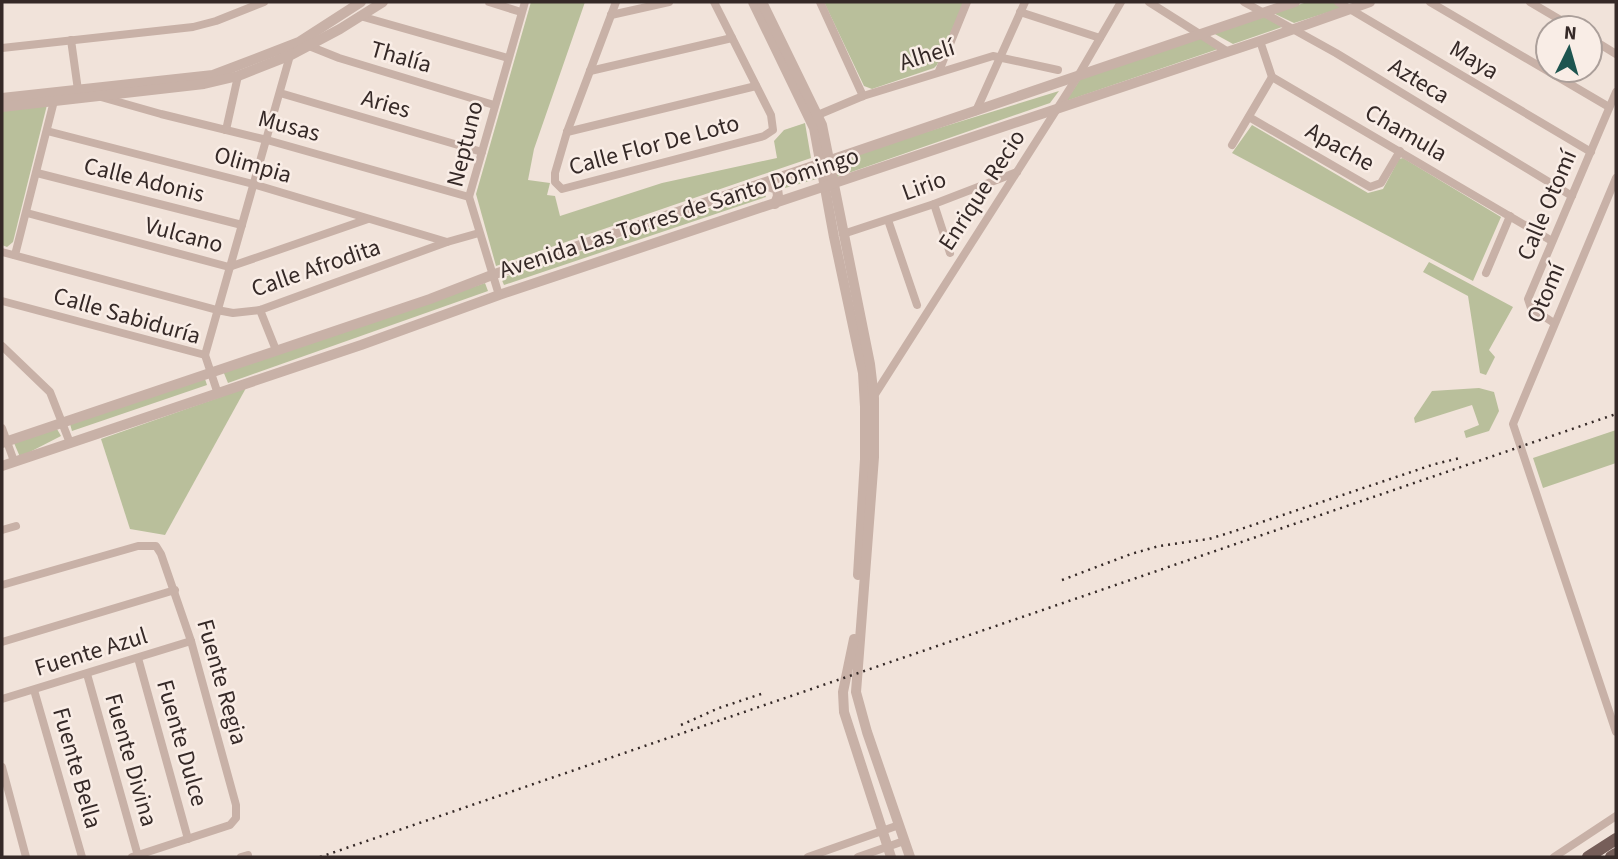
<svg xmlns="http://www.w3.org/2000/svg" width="1618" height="859" font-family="'Source Sans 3',sans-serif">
	<rect width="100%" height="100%" fill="#f1e3da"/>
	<g fill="#b9bf9b">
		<path d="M531,2H585L534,149L528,180L550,183L547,195L555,196L560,216L662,183L777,158L774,141L784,130L805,123L811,158L496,266L476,194Z"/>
		<path d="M824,2H962L963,4L937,65L934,68L872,89L864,86Z"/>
		<path d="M1307,2H1337L1345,7L1294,23L1273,13Z"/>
		<path d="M1263,16L1282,27L1233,44L1213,33Z"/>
		<path d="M1202,36L1221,48L1066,101L1081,78Z"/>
		<path d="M1059,91L1050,103L837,177L835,160Z"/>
		<path d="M47,105L13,242L7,247L2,245V108Z"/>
		<path d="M1252,125L1368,193L1383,189L1399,159L1403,158L1501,217L1473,281L1232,153Z"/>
		<path d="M820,169V178L785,188L784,182Z"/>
		<path d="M763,190L766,197L504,285L501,278Z"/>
		<path d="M1429,262L1513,307L1489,350L1495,357L1486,375L1480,373L1468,296L1423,272Z"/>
		<path d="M485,283L488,291L228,383L223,371Z"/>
		<path d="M205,379L207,385L72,431L70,424Z"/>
		<path d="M246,388L165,535L130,529L101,439Z"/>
		<path d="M1479,388L1494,392L1499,411L1489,431L1466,438L1464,431L1479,425L1472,405L1415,423L1414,418L1432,391Z"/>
		<path d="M57,429L61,436L20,457L14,443Z"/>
		<path d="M1616,430V463L1543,488L1533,458Z"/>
	</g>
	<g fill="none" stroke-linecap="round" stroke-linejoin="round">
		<g stroke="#c8b1a7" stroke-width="8">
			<path d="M489,2L521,12"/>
			<path d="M616,2L567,132L555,173V182L562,189L764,136L773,130L771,115L714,2"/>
			<path d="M820,2L863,96"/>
			<path d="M1149,2L1228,52"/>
			<path d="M1244,2L1336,53L1572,196"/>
			<path d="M1338,2L1591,152"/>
			<path d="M1430,2L1609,107"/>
			<path d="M1530,2L1574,28"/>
			<path d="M1020,12L1100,38"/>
			<path d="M611,15L669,2"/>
			<path d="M360,16L508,58"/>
			<path d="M1590,38L1616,54"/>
			<path d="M71,40L78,90"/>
			<path d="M1260,41L1272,77L1552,241"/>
			<path d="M304,44L339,58L494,105"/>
			<path d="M2,48L193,27L216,21L264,2"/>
			<path d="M590,71L732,38"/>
			<path d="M939,71L967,2"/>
			<path d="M280,93L482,152"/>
			<path d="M101,97L161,114L267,140L469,197"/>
			<path d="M976,111L1025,2"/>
			<path d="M813,117L863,96L993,56L1058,70"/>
			<path d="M1249,117L1370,187L1381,183L1400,151"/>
			<path d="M226,130L238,76"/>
			<path d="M47,131L253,184L447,242"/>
			<path d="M567,132L756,86"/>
			<path d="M1232,145L1272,77"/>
			<path d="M37,173L242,225"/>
			<path d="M1616,178L1513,424L1616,732"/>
			<path d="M934,204L950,253"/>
			<path d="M27,213L229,267L368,219"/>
			<path d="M888,220L917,305"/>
			<path d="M843,234L934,204L1017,172"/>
			<path d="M2,252L217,310L233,313L260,310L447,242L479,233"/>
			<path d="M15,255L54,101"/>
			<path d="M1486,273L1510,216"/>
			<path d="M499,295L469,197L525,2"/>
			<path d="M2,301L205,355"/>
			<path d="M260,310L276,350"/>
			<path d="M1554,323L1531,308L1528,299L1616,92"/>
			<path d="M2,346L50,392L70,443"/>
			<path d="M205,355L291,52"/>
			<path d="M205,355L218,394"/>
			<path d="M872,399L1078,76L1121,2"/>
			<path d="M2,428L14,461"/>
			<path d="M2,530L16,526"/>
			<path d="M2,585L138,546H156L161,554L191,641L236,805V818L230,825L132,857"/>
			<path d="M2,642L175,590"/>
			<path d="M138,658L188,839"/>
			<path d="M87,674L138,856"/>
			<path d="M34,690L82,857"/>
			<path d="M2,699L191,641"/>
			<path d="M2,767L26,857"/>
			<path d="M241,857L248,855"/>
			<path d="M808,857L899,825"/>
			<path d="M858,857L904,841"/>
			<path d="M1554,857L1616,816"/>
		</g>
		<g stroke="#c8b1a7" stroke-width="10">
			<path d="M753,2L814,128L834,237L863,373L865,407V459L858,575"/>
			<path d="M762,2L822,125L870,364L874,398V457L856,692L867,732L910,857"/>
			<path d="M2,98L213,75L299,42L361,2"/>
			<path d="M2,107L204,84L238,76L291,55L340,29L383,2"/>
			<path d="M762,184L777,189L778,196L775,204"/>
			<path d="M2,443L430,299L492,275L1295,2"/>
			<path d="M2,466L361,345L499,295L1260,41L1370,2"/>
			<path d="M854,639L843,692L844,712L891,857"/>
		</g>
		<g stroke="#765e59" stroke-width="12">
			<path d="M1588,857L1616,839"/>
			<path d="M1611,857L1616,854"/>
		</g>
		<g stroke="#352927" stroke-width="2.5" stroke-dasharray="2 5" stroke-linecap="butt">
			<path d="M1062,580L1131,554L1159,546L1209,539L1235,531L1435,464L1460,458"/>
			<path d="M681,725L719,708L764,693"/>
			<path d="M320,857L1616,414"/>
		</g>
	</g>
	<g text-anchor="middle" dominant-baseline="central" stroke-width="5" stroke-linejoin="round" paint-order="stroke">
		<g font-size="24" fill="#352927" stroke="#f9ede6">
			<text transform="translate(927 55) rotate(-17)">Alhelí</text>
			<text transform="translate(401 57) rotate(16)">Thalía</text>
			<text transform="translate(1474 60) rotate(31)">Maya</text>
			<text transform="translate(1419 81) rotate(31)">Azteca</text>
			<text transform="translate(386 104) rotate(16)">Aries</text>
			<text transform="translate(289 126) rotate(15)">Musas</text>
			<text transform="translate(1406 133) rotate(30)">Chamula</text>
			<text transform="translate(465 144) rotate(-76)">Neptuno</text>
			<text transform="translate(654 145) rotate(-15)">Calle Flor De Loto</text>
			<text transform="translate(1340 147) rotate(29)">Apache</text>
			<text transform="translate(253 165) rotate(16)">Olimpia</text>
			<text transform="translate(144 180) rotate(14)">Calle Adonis</text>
			<text transform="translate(924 186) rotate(-20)">Lirio</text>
			<text transform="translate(982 190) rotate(-57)">Enrique Recio</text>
			<text transform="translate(1547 205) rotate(-67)">Calle Otomí</text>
			<text transform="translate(679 213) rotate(-18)">Avenida Las Torres de Santo Domingo</text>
			<text transform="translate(184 235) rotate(15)">Vulcano</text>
			<text transform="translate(316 268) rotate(-19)">Calle Afrodita</text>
			<text transform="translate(1546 293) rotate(-67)">Otomí</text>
			<text transform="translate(127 316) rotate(16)">Calle Sabiduría</text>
			<text transform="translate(91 652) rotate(-17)">Fuente Azul</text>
			<text transform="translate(222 682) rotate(74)">Fuente Regia</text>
			<text transform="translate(182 743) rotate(74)">Fuente Dulce</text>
			<text transform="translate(131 760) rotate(74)">Fuente Divina</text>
			<text transform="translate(77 768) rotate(74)">Fuente Bella</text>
		</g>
	</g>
	<rect width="1618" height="859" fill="none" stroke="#352927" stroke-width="7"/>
	<g transform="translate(1569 49) rotate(5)"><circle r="33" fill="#f9ede6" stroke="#ab9f9a" stroke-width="2"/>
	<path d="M0-5L12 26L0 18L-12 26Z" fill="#1e5550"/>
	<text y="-10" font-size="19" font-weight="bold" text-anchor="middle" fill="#352927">N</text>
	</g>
</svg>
